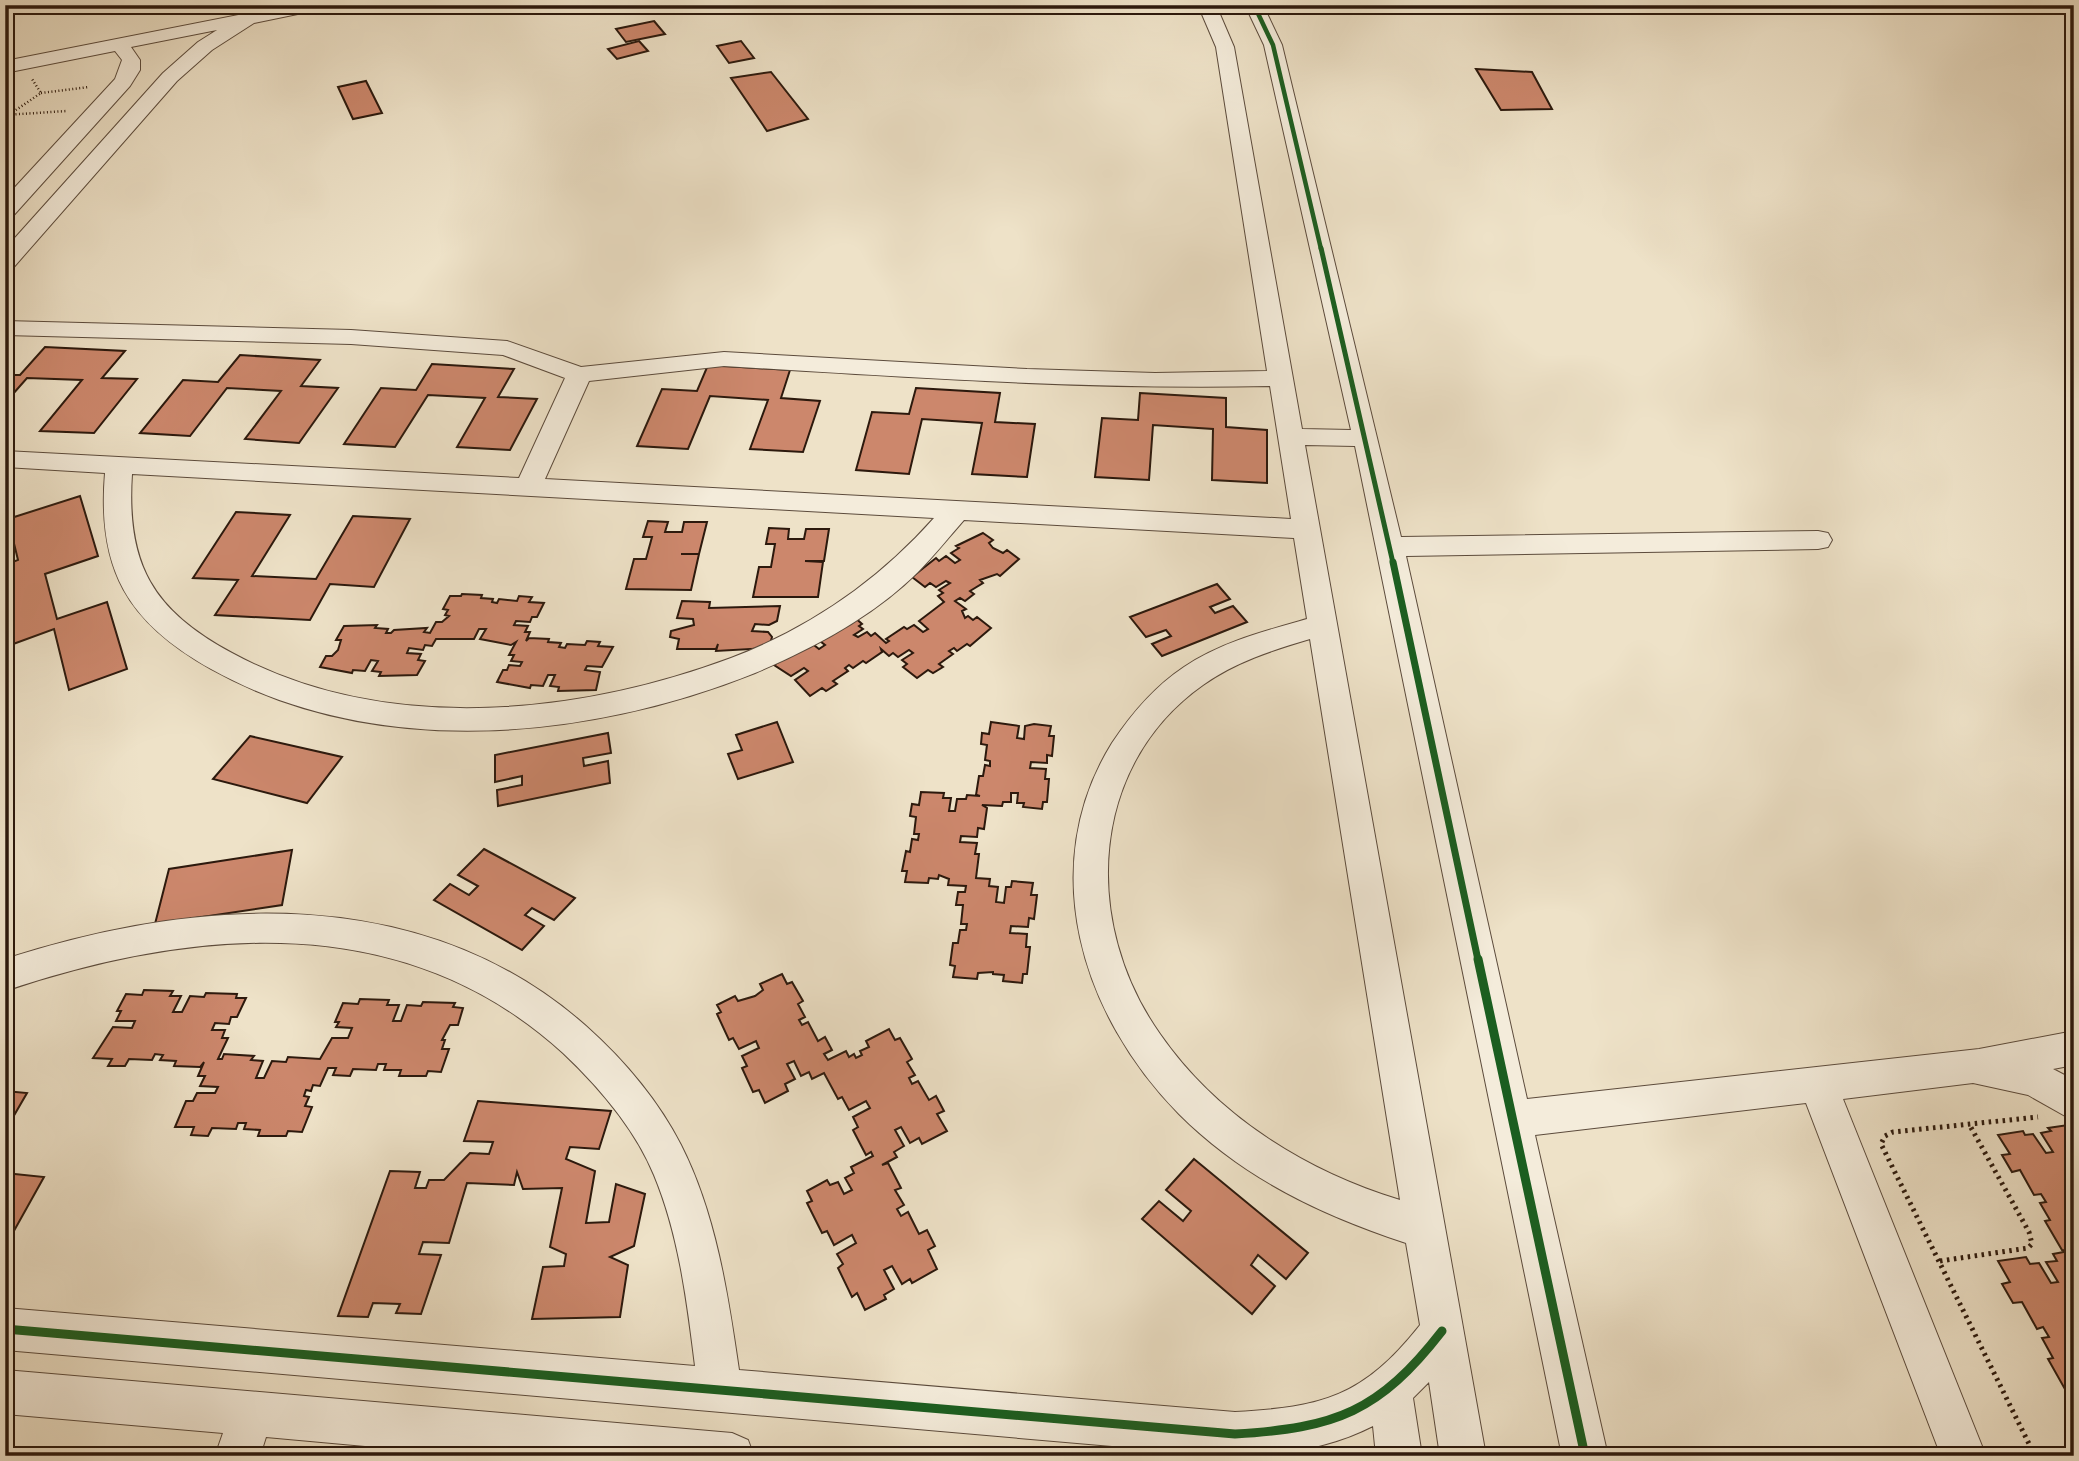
<svg xmlns="http://www.w3.org/2000/svg" width="2079" height="1461" font-family="'IM FELL DW Pica',serif">
	<rect width="100%" height="100%" fill="#eee2c8"/>
	<filter id="stains"><feTurbulence type="fractalNoise" baseFrequency=".00286" numOctaves="4"/><feColorMatrix values="0 0 0 0 .2 0 0 0 0 .09 0 0 0 0 .02 0 0 0 .5 -.17"/></filter>
	<radialGradient id="worn" r=".72"><stop offset=".6" stop-color="#630" stop-opacity="0"/><stop offset="1" stop-color="#630" stop-opacity=".3"/></radialGradient>
	<g fill="#cc876c" stroke="#2c190d" stroke-width="2">
		<path d="M654,21L665,34L626,42L616,29Z"/>
		<path d="M639,41L648,51L617,59L608,49Z"/>
		<path d="M741,41L754,58L729,63L717,46Z"/>
		<path d="M1476,69L1532,72L1552,109L1501,110Z"/>
		<path d="M771,72L808,119L767,131L731,78Z"/>
		<path d="M366,81L382,113L353,119L338,87Z"/>
		<path d="M45,347L125,351L102,378L137,379L94,433L40,431L82,380L27,378L5,403V375H20Z"/>
		<path d="M240,355L320,360L301,386L338,388L299,443L245,439L281,391L227,388L190,436L140,433L183,380L218,382Z"/>
		<path d="M432,364L514,369L498,397L537,399L510,450L457,447L485,398L428,395L395,447L344,444L381,388L416,390Z"/>
		<path d="M708,365L790,370L781,398L820,401L803,452L750,449L768,400L710,396L688,449L637,446L662,389L697,391Z"/>
		<path d="M916,388L1000,393L995,422L1035,424L1027,477L972,474L982,423L922,419L909,474L856,470L872,412L909,414Z"/>
		<path d="M1140,393L1226,398V427L1267,430V483L1212,480L1213,429L1153,425L1149,480L1095,477L1102,418L1138,420Z"/>
		<path d="M80,496L98,556L45,574L57,619L107,602L127,669L69,690L54,629L5,647V565L18,560L8,519Z"/>
		<path d="M236,512L290,515L252,576L316,579L353,516L410,519L374,587L330,584L310,620L215,615L238,580L193,578Z"/>
		<path d="M648,521L668,522L665,532H682L684,522H707L699,554H681H699L691,590L626,589L634,559H646L652,537H643Z"/>
		<path d="M769,528L789,529L788,539H804L806,529H829L824,561H805L823,562L818,597H753L759,567H771L775,544H766Z"/>
		<path d="M983,533L993,540L989,543L993,548L1003,553L1007,550L1019,559L1000,576L997,574L980,580L983,583L970,591L974,594L965,601L960,598L955,601L966,609L962,611L965,618L968,616L973,620L977,617L991,628L970,646L967,644L957,651L954,648L949,651L953,654L939,664L943,667L933,673L928,670L917,678L903,667L907,664L902,660L913,653L909,650L898,657L893,653L889,656L881,649L882,652L866,663L863,661L853,668L849,665L845,668L848,671L833,681L837,684L826,691L822,688L810,696L795,680L808,671L804,668L791,676L774,665L810,642L819,649L825,645L816,638L852,615L862,624L859,626L863,629L854,635L858,637L867,632L871,636L875,633L886,643L889,641L886,639L904,627L907,629L914,625L923,632L928,629L919,621L944,602L938,596L943,593L939,590L950,583L946,581L936,587L930,583L925,587L912,577L936,558L939,561L946,556L955,563L960,560L951,553L959,548L956,546Z"/>
		<path d="M1217,584L1230,599L1210,607L1215,613L1233,606L1247,622L1162,656L1152,644L1171,636L1166,630L1146,637L1130,617Z"/>
		<path d="M462,594L482,595L481,598L493,599L492,602L497,603L499,599L517,601L519,596L532,597L529,602L544,603L537,617H532L530,622L516,621L514,625L528,626L525,632H530L526,641L529,638L549,639L548,642L561,643L559,647L565,648L567,644L585,645L587,641L600,642L598,646L613,647L602,667L587,666L585,670L600,672L596,690L558,691L559,687L550,686L555,675H548L543,686L531,685L530,688L497,682L503,670H507L509,665L520,666L522,662L511,661L514,655H509L516,642L511,645L480,639L486,629H479L474,639H436L432,646L425,645L423,650L409,648L407,653L421,654L418,660L425,661L417,675L379,676L381,672L372,671L378,661L371,660L365,671L353,670L352,673L320,667L326,656H332L338,650L341,640H336L344,626L377,625L375,628L388,629L386,633H391L394,630L427,628L424,632L430,633L436,622H442L449,616L445,615L448,610L443,609L450,596H461Z"/>
		<path d="M682,601L710,602L709,608L780,606L777,621L769,625L755,624L752,631L768,632L772,637L769,648L716,651L718,644L716,649H677L679,639L670,637L671,631L694,625L693,619L677,618Z"/>
		<path d="M777,722L793,762L738,779L728,754L742,750L736,735Z"/>
		<path d="M991,722L1019,726L1017,738L1024,739L1025,726L1034,724L1051,726L1049,736H1054L1052,756L1047,755V763L1031,762L1030,768L1046,769L1045,779H1049L1047,802H1043L1042,809L1023,807L1024,803H1017L1018,793H1011V802H1003L1002,806L982,805L987,808L984,829L978,828L977,837L961,836L960,842L977,843L975,854H979L976,878L990,879L989,886L998,887L996,902L1004,903L1006,887H1011L1012,881L1033,883L1031,895H1037L1034,919L1029,918L1028,927L1011,926L1010,933L1027,934L1026,947H1030L1027,974H1023L1022,983L1003,981L1004,975L993,974V972L978,973L977,979L953,977L955,966L950,965L953,943H958L960,930H966L967,924H961L963,905H956L958,892H965L966,886L948,885L949,879L939,875L938,879L929,878L928,883L905,882L907,871H902L906,851L910,852L912,839L918,840L919,834H914L916,817L910,816L912,804L919,805L921,792L944,793L943,798H951L949,811H955L957,799H966L967,795L980,796L976,795L979,776H983L985,765L990,766V761L985,760L987,745L981,744L982,733L989,734Z"/>
		<path d="M608,733L611,753L583,758L584,766L608,761L610,783L498,806L497,790L522,785V776L495,782V755Z"/>
		<path d="M250,736L342,757L307,803L213,779Z"/>
		<path d="M484,849L575,898L554,920L532,908L525,915L544,926L522,950L434,900L450,884L469,895L478,886L458,875Z"/>
		<path d="M292,850L282,905L155,924L169,869Z"/>
		<path d="M782,974L787,984L792,982L803,1001L798,1004L805,1017L799,1020L802,1025L808,1022L818,1041L825,1037L832,1050L824,1054L828,1060L846,1051L849,1057L854,1054L856,1058L862,1055L860,1051L869,1047L866,1041L889,1029L895,1040L900,1038L912,1059L907,1062L915,1075L909,1078L912,1084L918,1081L929,1100L936,1096L944,1111L937,1114L947,1131L922,1144L919,1138L910,1143L901,1127L895,1130L904,1146L894,1152L897,1157L882,1165L888,1163L901,1188L895,1190L904,1205L897,1209L901,1216L908,1212L919,1234L927,1230L935,1246L928,1250L937,1269L912,1283L910,1279L902,1284L892,1266L884,1270L894,1289L884,1295L886,1299L865,1310L857,1293L852,1297L838,1268L843,1264L837,1254L856,1243L852,1235L834,1245L827,1231L822,1233L807,1203L812,1201L807,1191L827,1180L830,1185L838,1182L844,1194L852,1190L845,1178L854,1173L851,1167L873,1156L871,1152L866,1155L853,1130L858,1127L853,1117L870,1108L866,1101L849,1110L842,1097L838,1099L824,1073L812,1079L809,1072L801,1076L794,1061L787,1064L795,1079L785,1084L788,1091L765,1103L759,1090L753,1092L742,1068L747,1066L742,1056L759,1048L756,1041L739,1049L733,1038L729,1040L717,1014L721,1012L717,1005L735,996L738,1001L755,996L763,990L760,984Z"/>
		<path d="M144,990L173,991L170,996H181L173,1012H182L190,996L204,997L206,993L237,994L236,998H246L237,1017H231L229,1024L215,1023L212,1030H225L222,1038H228L218,1059H222L224,1054L254,1056L251,1060L263,1061L256,1078H264L272,1061L286,1062L288,1057L320,1059L332,1038H348L352,1028L336,1027L339,1022H335L343,1003L358,1004L360,999L389,1000L387,1005H399L393,1021H401L407,1005L421,1006L423,1002L455,1003L453,1007L463,1008L458,1025H450L442,1040H445L442,1049H449L441,1072L428,1071L426,1076H399L401,1070H384L386,1064H378L376,1070L353,1069L350,1076L333,1075L336,1068H328L320,1086L313,1085L311,1091L306,1090L304,1096L309,1097L305,1106L312,1107L302,1132L288,1131L286,1136H258L260,1130L244,1129L246,1123H238L236,1129L212,1128L208,1136L191,1135L194,1127H175L186,1101H193L197,1093H215L218,1087L200,1086L205,1076H198L204,1062L200,1067L174,1066L176,1061L160,1060L163,1055L155,1054L152,1060L129,1059L125,1066H108L112,1059L93,1058L113,1027L132,1028L135,1021H116L121,1011H117L126,994L142,995Z"/>
		<path d="M5,1091L27,1093L5,1131Z"/>
		<path d="M478,1101L611,1111L599,1149L570,1147L566,1159L595,1171L586,1223L609,1222L616,1184L645,1194L634,1246L610,1257L628,1265L620,1317L532,1319L543,1267L564,1266L566,1254L550,1247L562,1188L523,1189L517,1172L514,1185L467,1183L449,1243L423,1242L419,1254L441,1255L421,1314L396,1313L400,1304L373,1303L368,1317L338,1316L390,1171L420,1172L415,1188H426L429,1180H444L470,1153L489,1154L493,1142L464,1141Z"/>
		<path d="M2068,1125L2074,1135V1393L2066,1391L2048,1359L2053,1358L2042,1338L2049,1337L2043,1327L2037,1329L2022,1302L2013,1303L2002,1284L2010,1282L1998,1261L2026,1257L2030,1264L2039,1263L2051,1283L2058,1282L2046,1262L2057,1261L2053,1254L2069,1251L2062,1250L2045,1221L2050,1220L2040,1203L2046,1202L2041,1194L2034,1195L2020,1170L2012,1172L2002,1155L2010,1154L1998,1135L2023,1131L2025,1135L2033,1134L2046,1153L2053,1152L2041,1133L2051,1131L2048,1128Z"/>
		<path d="M1194,1159L1308,1253L1286,1279L1258,1255L1251,1265L1275,1286L1252,1314L1142,1219L1159,1201L1183,1221L1191,1211L1166,1190Z"/>
		<path d="M5,1173L44,1177L5,1247Z"/>
	</g>
	<g fill="none" stroke-linecap="round" stroke-linejoin="round">
		<g stroke="#5c4b3c" stroke-width="2">
			<g id="minor">
				<path d="M289,5H326L317,10L254,23L212,50L177,81L13,268L5,270V249L163,73L198,42L217,30L131,47L140,60V70L130,86L13,216L5,217V198L115,79L122,60L115,51L5,73V61Z"/>
				<path d="M1198,5H1216L1234,47L1302,429L1351,430L1264,45L1245,5H1263L1282,45L1401,537L1818,531L1828,533L1832,540L1828,547L1818,549L1406,556L1527,1099L1979,1049L2074,1031V1065L2053,1069L2074,1080V1121L2028,1095L1973,1083L1843,1099L1986,1456H1941L1806,1103L1535,1135L1608,1456H1562L1355,446L1305,445L1486,1456H1440L1429,1382L1413,1398L1422,1456H1376L1373,1426C1328,1449 1278,1456 1228,1456L5,1350V1308L695,1366C687,1302 679,1235 654,1175C635,1129 599,1087 563,1053C404,908 195,927 5,991V959C199,896 423,882 586,1026C624,1060 658,1100 681,1145C716,1214 728,1294 739,1370L1235,1412C1323,1407 1363,1397 1420,1325L1406,1243C1321,1215 1243,1178 1179,1114C1082,1016 1035,867 1112,743C1132,713 1154,687 1184,667C1221,642 1265,631 1307,619L1294,538L964,520C949,537 934,556 918,572C874,616 812,649 755,673C586,741 374,760 211,669C127,622 97,569 105,473L5,467V451L519,478L565,378L503,355L351,344L5,335V321L351,330L507,341L581,367L724,352L1027,369L1155,373L1267,371L1216,47ZM724,366C906,377 1087,390 1270,386L1291,519L545,479L589,381ZM132,474L934,518C879,580 810,628 731,658C575,716 383,735 232,653C153,610 126,565 132,474ZM1310,639L1400,1200C1305,1171 1217,1116 1160,1034C1082,924 1088,766 1203,685C1235,662 1273,650 1310,639Z"/>
				<path d="M5,1370L732,1433L748,1440L754,1456H475L266,1437L260,1456H215L223,1433L5,1414Z"/>
			</g>
		</g>
		<g stroke="#2c190d" stroke-width="2.5" stroke-dasharray="1 2.5" stroke-linecap="butt">
			<path d="M41,93L89,87"/>
			<path d="M10,114L41,93L32,79"/>
			<path d="M5,115L67,111"/>
		</g>
		<g stroke="#2c190d" stroke-width="5" stroke-dasharray="2.5 4.5" stroke-linecap="butt">
			<path d="M1940,1261L2028,1248L2032,1244L2029,1232L1969,1124"/>
			<path d="M2035,1456L1881,1144L1885,1136L1893,1132L2038,1117"/>
		</g>
		<use href="#minor" fill="#f4ecdb" fill-rule="evenodd"/>
		<g stroke="#f4ecdb" stroke-width="7">
			<path id="cycleway-far3" d="M1254,5L1273,45L1321,249"/>
		</g>
		<g stroke="#f4ecdb" stroke-width="9">
			<path id="cycleway-far2" d="M1321,248L1393,563"/>
		</g>
		<g stroke="#f4ecdb" stroke-width="11">
			<path id="cycleway-far1" d="M1393,562L1478,960"/>
		</g>
		<g stroke="#f4ecdb" stroke-width="13">
			<g id="cycleway">
				<path d="M1478,959L1585,1456"/>
				<path d="M5,1329L1235,1434C1336,1428 1379,1412 1442,1331"/>
			</g>
		</g>
		<use href="#cycleway-far3" stroke="#1b5e20" stroke-width="4.5"/>
		<use href="#cycleway-far2" stroke="#1b5e20" stroke-width="5"/>
		<use href="#cycleway-far1" stroke="#1b5e20" stroke-width="7"/>
		<use href="#cycleway" stroke="#1b5e20" stroke-width="9"/>
	</g>
	<rect width="2079" height="1461" fill="none" stroke="#eee2c8" stroke-width="28"/>
	<rect x="7" y="7" width="2065" height="1447" fill="none" stroke="#2c190d" stroke-width="3.5"/>
	<rect x="14" y="14" width="2051" height="1433" fill="none" stroke="#2c190d" stroke-width="2"/>
	<rect width="100%" height="100%" filter="url(#stains)"/>
	<rect width="100%" height="100%" fill="url(#worn)"/>
</svg>
